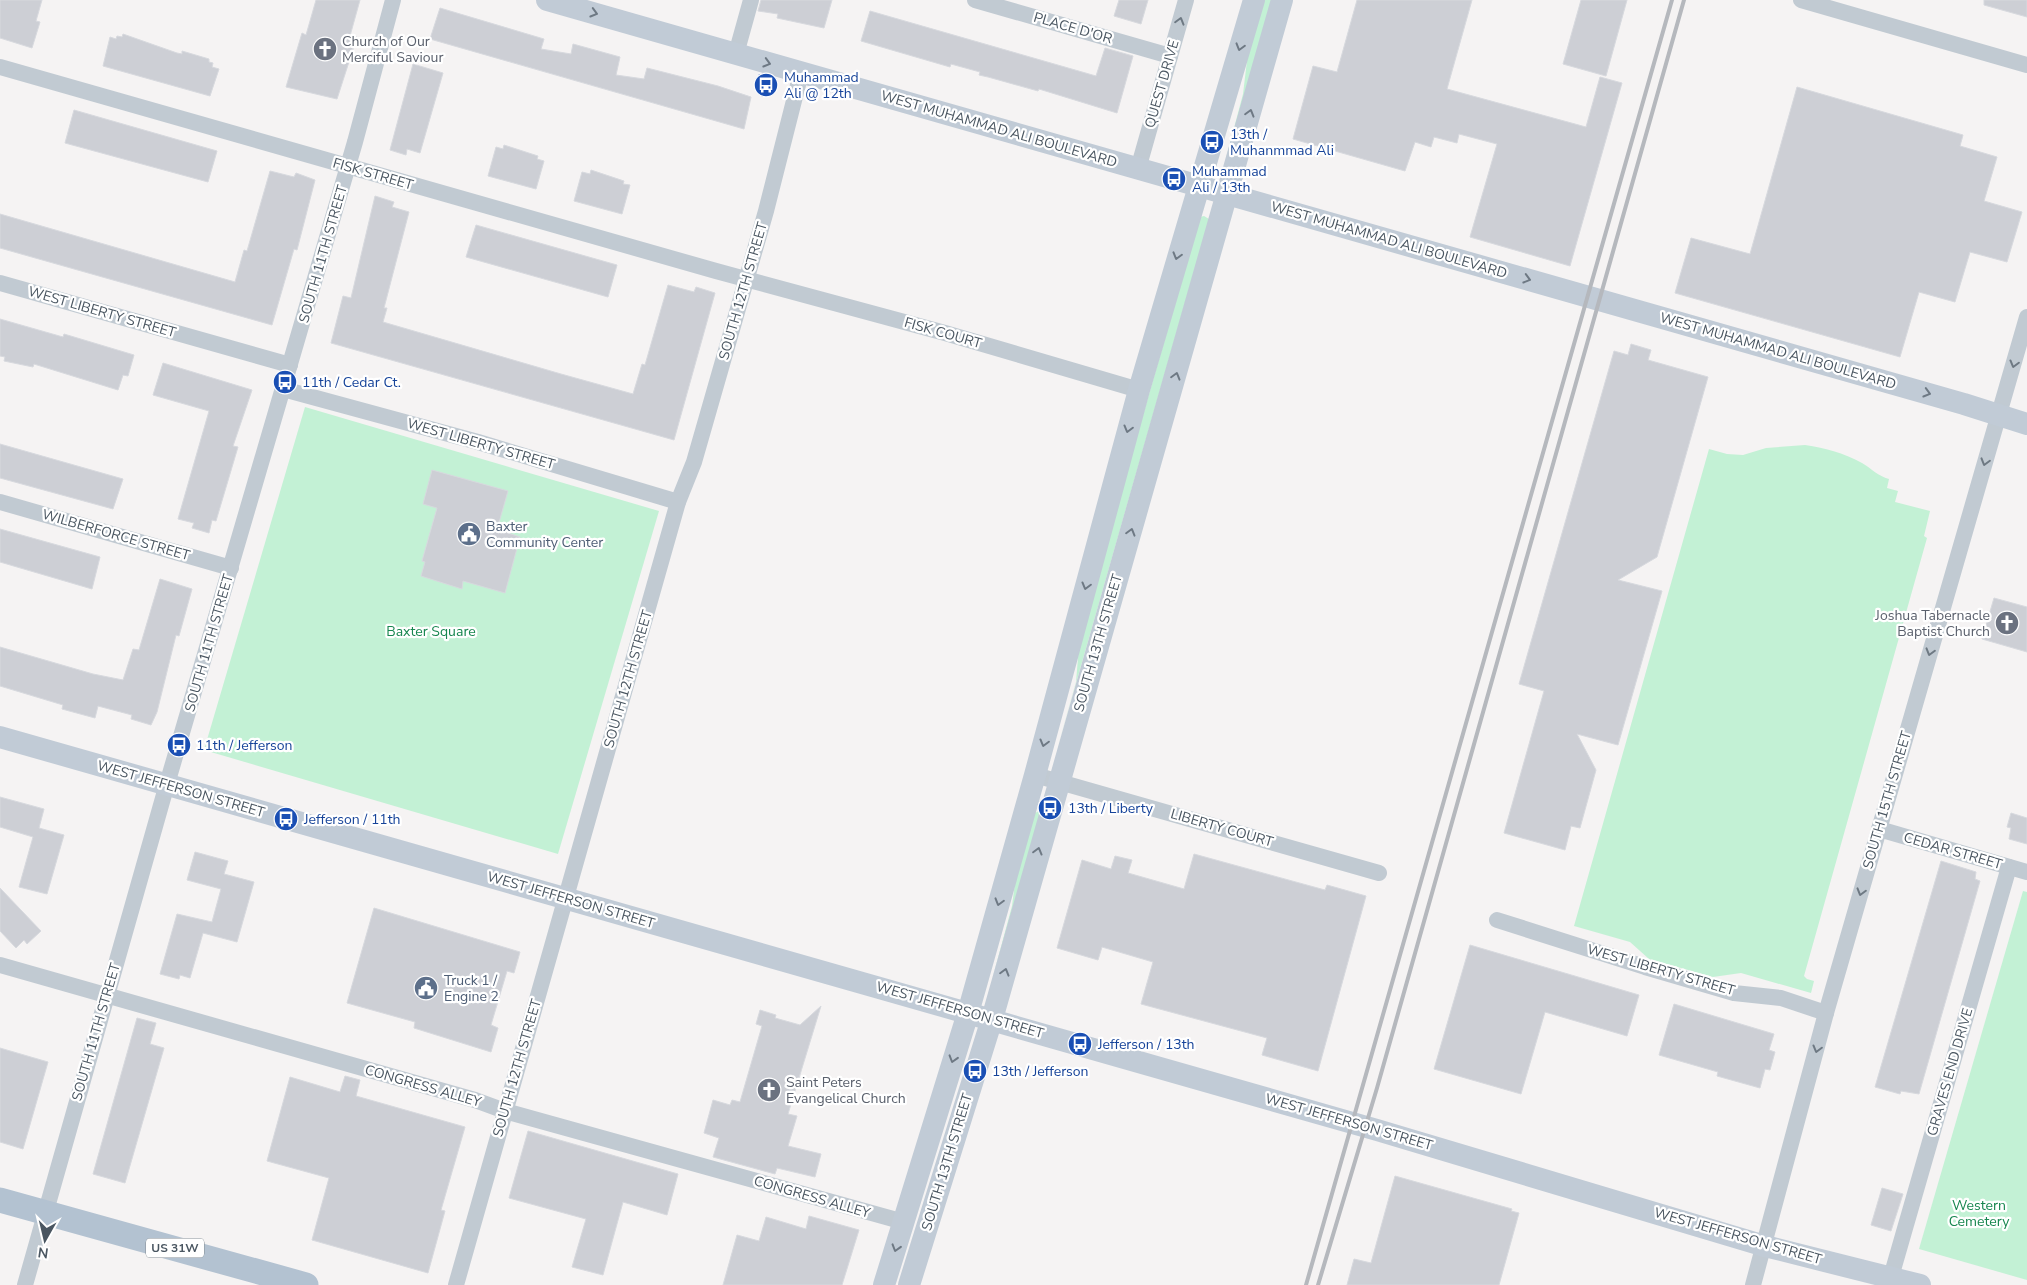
<svg xmlns="http://www.w3.org/2000/svg" width="2027" height="1285" font-family="'Nunito Sans',sans-serif">
	<rect width="100%" height="100%" fill="#f5f3f3"/>
	<g fill="#c3f1d5">
		<path d="M1261,0H1272L1225,162L1243,94L1249,44Z"/>
		<path d="M1204,216L1209,219L1056,753L1076,682L1080,634L1200,217Z"/>
		<path d="M305,407L659,511L558,854L204,750Z"/>
		<path d="M1805,445C1826,448 1844,453 1862,463C1872,469 1878,476 1889,479L1887,488L1898,491L1895,502L1930,511L1924,536L1927,538L1804,976L1807,979L1814,981L1811,993L1741,973L1713,977L1649,959L1630,942L1574,926L1709,449L1727,454L1743,455L1766,448Z"/>
		<path d="M1041,810L992,980L1012,906L1018,859L1029,816Z"/>
		<path d="M2023,891L2027,892V1280L1919,1249Z"/>
	</g>
	<g fill="#cdcfd5" stroke="#d7d9de">
		<path d="M0,0H42L36,21L40,22L32,48L0,38Z"/>
		<path d="M316,0H360L350,36L357,37L337,99L286,87L302,33L306,35Z"/>
		<path d="M761,0H832L824,28L777,18L778,14L758,11Z"/>
		<path d="M1119,0H1148L1141,24L1114,16Z"/>
		<path d="M1357,0H1472L1447,89L1586,127L1600,77L1622,83L1570,266L1470,237L1497,144L1459,134L1457,143L1434,137L1431,147L1415,142L1405,171L1293,139L1313,66L1337,72Z"/>
		<path d="M1581,0H1627L1606,76L1563,64Z"/>
		<path d="M1984,0H2027V17L1984,5Z"/>
		<path d="M440,8L544,39L541,49L571,54L573,44L620,57L616,75L644,79L647,68L718,86L751,97L744,129L430,39Z"/>
		<path d="M870,11L1096,76L1105,48L1133,56L1117,113L1039,89L1038,91L988,77L979,75L980,72L951,64L950,67L861,41Z"/>
		<path d="M123,34L177,53L182,54V51L209,59V62L213,63L212,67L219,69L210,96L103,66L110,37L116,39L117,36L122,37Z"/>
		<path d="M413,64L443,73L420,153L407,149L406,155L390,150Z"/>
		<path d="M1797,87L1963,135L1960,146L1997,157L1984,201L2022,212L2007,262L1970,252L1955,302L1919,292L1900,357L1675,293L1691,238L1750,254Z"/>
		<path d="M74,110L217,151L208,182L65,143Z"/>
		<path d="M504,145L538,156L537,159L544,161L536,189L488,176L496,147L503,149Z"/>
		<path d="M591,170L624,181L623,184L630,185L622,214L574,201L582,172L590,174Z"/>
		<path d="M270,171L294,177L296,173L315,180L297,250L294,249L272,325L0,248V214L235,282L244,250L247,251Z"/>
		<path d="M375,196L394,202L392,207L409,212L384,308H387L383,322L561,374L633,394L642,364L645,365L668,285L694,292L696,287L715,293L674,440L331,343L343,296L351,298Z"/>
		<path d="M476,225L617,265L608,297L466,257Z"/>
		<path d="M0,319L63,337L64,334L134,355L128,376L123,375L118,390L34,364L33,367L4,361L5,357L0,356Z"/>
		<path d="M1631,344L1651,350L1648,360L1708,377L1657,557L1618,580L1662,591L1618,745L1577,734L1596,770L1580,828L1571,826L1565,850L1504,833L1544,691L1519,684L1614,351L1628,355Z"/>
		<path d="M163,363L252,390L233,446L238,447L216,521L212,520L209,533L192,528L194,523L178,519L209,411L153,395Z"/>
		<path d="M0,444L123,479L113,509L0,478Z"/>
		<path d="M432,470L508,491L498,526L508,533L520,537L505,593L463,581L462,589L421,576L425,562L422,561L437,508L423,504Z"/>
		<path d="M0,529L100,557L92,589L0,562Z"/>
		<path d="M160,579L192,589L179,636L176,635L157,712L151,725L131,719L132,715L98,706L95,718L62,709L63,705L0,686V647L93,674L123,680L133,649L139,650Z"/>
		<path d="M1994,598L2027,607V652L1982,639Z"/>
		<path d="M0,797L44,809L39,828L64,835L47,894L19,887L33,837L0,827Z"/>
		<path d="M2011,813L2027,818V844L2009,839L2011,828L2007,827Z"/>
		<path d="M195,852L228,861L224,874L254,882L237,942L203,933L190,978L180,975L179,979L160,974L177,914L212,922L221,889L187,880Z"/>
		<path d="M1194,854L1325,890L1327,885L1366,896L1318,1071L1262,1055L1267,1038L1141,1004L1153,962L1102,947L1098,960L1057,948L1082,860L1111,869L1115,856L1132,860L1128,873L1184,889Z"/>
		<path d="M1941,861L1976,872L1975,879L1980,881L1919,1094L1901,1091L1900,1094L1875,1087Z"/>
		<path d="M0,888L41,931L27,944L24,940L16,948L0,931Z"/>
		<path d="M374,908L520,952L514,973L507,971L491,1025L498,1028L491,1052L414,1028L415,1022L347,1003Z"/>
		<path d="M1470,945L1639,995L1627,1036L1545,1012L1521,1094L1434,1069Z"/>
		<path d="M1674,1004L1774,1034L1769,1050L1775,1052L1770,1070L1765,1069L1760,1088L1717,1076L1718,1072L1659,1055Z"/>
		<path d="M821,1006L788,1114L797,1116L788,1146L821,1154L815,1177L777,1168L775,1174L713,1157L719,1138L704,1133L713,1100L730,1105L732,1100L740,1102L762,1026L756,1024L760,1010L776,1015L775,1018L800,1025Z"/>
		<path d="M137,1018L156,1023L150,1044L164,1048L125,1183L93,1174Z"/>
		<path d="M0,1048L48,1062L23,1149L0,1142Z"/>
		<path d="M345,1076L360,1080L356,1096L465,1127L441,1210L445,1211L428,1273L312,1240L329,1178L267,1161L290,1077L340,1092Z"/>
		<path d="M528,1131L678,1174L667,1215L623,1202L603,1275L572,1267L586,1219L509,1198Z"/>
		<path d="M1395,1176L1512,1209L1511,1211L1519,1213L1499,1285H1347L1354,1259L1371,1263Z"/>
		<path d="M1882,1188L1903,1194L1891,1231L1871,1225Z"/>
		<path d="M809,1216L859,1230L842,1285H723L737,1235L759,1241L766,1217L806,1229Z"/>
	</g>
	<g fill="none" stroke-linecap="round" stroke-linejoin="round">
		<g stroke="#c1cad2" stroke-width="16">
			<path d="M975,0L1170,56"/>
			<path d="M1801,0L2027,65"/>
			<path d="M736,54L751,0"/>
			<path d="M0,67L716,271L945,333L1139,390"/>
			<path d="M1138,169L1186,0"/>
			<path d="M0,283L290,365"/>
			<path d="M283,389L478,442L678,502"/>
			<path d="M0,502L231,568"/>
			<path d="M1035,775L1379,873"/>
			<path d="M1879,829L2027,872"/>
			<path d="M1497,920L1645,967L1734,993L1781,998L1826,1013"/>
			<path d="M0,965L475,1100L505,1111L904,1222"/>
			<path d="M1891,1277L2009,867"/>
			<path d="M25,1285L167,784L355,142L393,0"/>
			<path d="M456,1285L678,502L694,462L766,211L801,73"/>
			<path d="M1753,1285L1826,1013L2027,317"/>
		</g>
		<g stroke="#c1cbd6" stroke-width="22">
			<path d="M547,0L1964,404L2027,424"/>
			<path d="M0,737L1377,1130L1765,1246L1920,1285"/>
			<path d="M884,1285L968,1013L1035,775L1139,390L1254,0"/>
			<path d="M909,1285L992,1019L1282,0"/>
		</g>
		<path stroke="#b3c2d1" stroke-width="25" d="M0,1200L306,1285"/>
		<g stroke="#b5b8bd" stroke-width="4">
			<path d="M1306,1285L1672,0"/>
			<path d="M1318,1285L1377,1088L1684,0"/>
		</g>
	</g>
	<defs><path id="oneway-chevron" d="M-2-3.5L2.5 0L-2 3.5" fill="none" stroke-width="1.6" stroke-linecap="round" stroke-linejoin="round" transform="scale(1.25)"/></defs>
	<g stroke="#6e7984">
		<use href="#oneway-chevron" transform="translate(594 13) rotate(16)"/>
		<use href="#oneway-chevron" transform="translate(1240 47) rotate(106)"/>
		<use href="#oneway-chevron" transform="translate(767 63) rotate(16)"/>
		<use href="#oneway-chevron" transform="translate(1250 113) rotate(-74)"/>
		<use href="#oneway-chevron" transform="translate(1177 256) rotate(106)"/>
		<use href="#oneway-chevron" transform="translate(1527 279) rotate(16)"/>
		<use href="#oneway-chevron" transform="translate(1176 376) rotate(-74)"/>
		<use href="#oneway-chevron" transform="translate(1927 393) rotate(16)"/>
		<use href="#oneway-chevron" transform="translate(1128 429) rotate(105)"/>
		<use href="#oneway-chevron" transform="translate(1131 532) rotate(-74)"/>
		<use href="#oneway-chevron" transform="translate(1086 586) rotate(105)"/>
		<use href="#oneway-chevron" transform="translate(1044 743) rotate(105)"/>
		<use href="#oneway-chevron" transform="translate(1038 851) rotate(-75)"/>
		<use href="#oneway-chevron" transform="translate(999 902) rotate(106)"/>
		<use href="#oneway-chevron" transform="translate(1005 972) rotate(-74)"/>
		<use href="#oneway-chevron" transform="translate(953 1059) rotate(107)"/>
		<use href="#oneway-chevron" transform="translate(896 1248) rotate(107)"/>
	</g>
	<g stroke="#6e7983">
		<use href="#oneway-chevron" transform="translate(1180 21) rotate(-74)"/>
		<use href="#oneway-chevron" transform="translate(2014 364) rotate(105)"/>
		<use href="#oneway-chevron" transform="translate(1985 462) rotate(106)"/>
		<use href="#oneway-chevron" transform="translate(1930 652) rotate(106)"/>
		<use href="#oneway-chevron" transform="translate(1861 892) rotate(106)"/>
		<use href="#oneway-chevron" transform="translate(1817 1049) rotate(105)"/>
	</g>
	<defs>
		<g id="church-disc" transform="scale(1.25)"><circle r="9.5" fill="#6b7280" stroke="#fff"/><path d="M-1.2-6h2.4v3.5h3.3v2.4h-3.3V6h-2.4V-.1h-3.3v-2.4h3.3Z" fill="#fff"/></g>
		<g id="bus-disc" transform="scale(1.25)"><circle r="9.5" fill="#1a4fb4" stroke="#fff"/><path d="M-5-6H5V4H4V6H2V4H-2V6H-4V4H-5ZM-3.5-4V0h7V-4ZM-3.5 1.2v1.5H-2V1.2ZM2 1.2v1.5H3.5V1.2Z" fill="#fff"/></g>
		<g id="civic-disc" transform="scale(1.25)"><circle r="9.5" fill="#5c6f8a" stroke="#fff"/><path d="M-.6-6.5H3V-4.5H.6V-3L4-1V1h2V6H-6V1h2V-1L-.6-3ZM-1.2 2.5V6h2.4V2.5Z" fill="#fff"/></g>
	</defs>
	<g fill-rule="evenodd">
		<use href="#church-disc" x="325" y="49"/>
		<use href="#bus-disc" x="766" y="85"/>
		<use href="#bus-disc" x="1212" y="142"/>
		<use href="#bus-disc" x="1174" y="179"/>
		<use href="#bus-disc" x="285" y="382"/>
		<use href="#civic-disc" x="469" y="534"/>
		<use href="#church-disc" x="2007" y="623"/>
		<use href="#bus-disc" x="179" y="745"/>
		<use href="#bus-disc" x="1050" y="808"/>
		<use href="#bus-disc" x="286" y="819"/>
		<use href="#civic-disc" x="426" y="988"/>
		<use href="#bus-disc" x="1080" y="1044"/>
		<use href="#bus-disc" x="975" y="1071"/>
		<use href="#church-disc" x="769" y="1090"/>
	</g>
	<g text-anchor="middle" dominant-baseline="central" stroke-width="4.5" stroke-linejoin="round" paint-order="stroke">
		<rect fill="#fff" stroke="#808990" stroke-width="1" x="146" y="1238.5" width="58" height="19" rx="4"/>
		<g font-size="12" font-weight="bold" fill="#4a5661">
			<text x="175" y="1248">US 31W</text>
		</g>
		<g font-size="14" fill="#4a5661" stroke="#fff">
			<text transform="translate(1073 28) rotate(16)">PLACE D'OR</text>
			<text transform="translate(1162 84) rotate(-74)">QUEST DRIVE</text>
			<text transform="translate(999 129) rotate(16)">WEST MUHAMMAD ALI BOULEVARD</text>
			<text transform="translate(373 174) rotate(16)">FISK STREET</text>
			<text transform="translate(1389 240) rotate(16)">WEST MUHAMMAD ALI BOULEVARD</text>
			<text transform="translate(323 254) rotate(-74)">SOUTH 11TH STREET</text>
			<text transform="translate(743 291) rotate(-74)">SOUTH 12TH STREET</text>
			<text transform="translate(102 312) rotate(16)">WEST LIBERTY STREET</text>
			<text transform="translate(943 333) rotate(16)">FISK COURT</text>
			<text transform="translate(1778 351) rotate(16)">WEST MUHAMMAD ALI BOULEVARD</text>
			<text transform="translate(481 444) rotate(16)">WEST LIBERTY STREET</text>
			<text transform="translate(116 535) rotate(16)">WILBERFORCE STREET</text>
			<text transform="translate(209 643) rotate(-74)">SOUTH 11TH STREET</text>
			<text transform="translate(1098 643) rotate(-74)">SOUTH 13TH STREET</text>
			<text transform="translate(628 679) rotate(-74)">SOUTH 12TH STREET</text>
			<text transform="translate(181 789) rotate(16)">WEST JEFFERSON STREET</text>
			<text transform="translate(1887 800) rotate(-74)">SOUTH 15TH STREET</text>
			<text transform="translate(1222 828) rotate(16)">LIBERTY COURT</text>
			<text transform="translate(1953 851) rotate(16)">CEDAR STREET</text>
			<text transform="translate(571 900) rotate(16)">WEST JEFFERSON STREET</text>
			<text transform="translate(1661 970) rotate(16)">WEST LIBERTY STREET</text>
			<text transform="translate(960 1010) rotate(16)">WEST JEFFERSON STREET</text>
			<text transform="translate(96 1032) rotate(-74)">SOUTH 11TH STREET</text>
			<text transform="translate(517 1068) rotate(-74)">SOUTH 12TH STREET</text>
			<text transform="translate(1950 1072) rotate(-74)">GRAVES END DRIVE</text>
			<text transform="translate(423 1086) rotate(16)">CONGRESS ALLEY</text>
			<text transform="translate(1349 1122) rotate(16)">WEST JEFFERSON STREET</text>
			<text transform="translate(947 1162) rotate(-73)">SOUTH 13TH STREET</text>
			<text transform="translate(812 1197) rotate(16)">CONGRESS ALLEY</text>
			<text transform="translate(1738 1236) rotate(16)">WEST JEFFERSON STREET</text>
		</g>
		<g font-size="14" fill="#5b616d" stroke="#fff" text-anchor="start">
			<text x="342" y="41">Church of Our<tspan x="342" dy="16">Merciful Saviour</tspan></text>
			<text x="1990" y="615" text-anchor="end">Joshua Tabernacle<tspan x="1990" dy="16">Baptist Church</tspan></text>
			<text x="786" y="1082">Saint Peters<tspan x="786" dy="16">Evangelical Church</tspan></text>
		</g>
		<g font-size="14" fill="#164399" stroke="#fff" text-anchor="start">
			<text x="784" y="77">Muhammad<tspan x="784" dy="16">Ali @ 12th</tspan></text>
			<text x="1230" y="134">13th /<tspan x="1230" dy="16">Muhanmmad Ali</tspan></text>
			<text x="1192" y="171">Muhammad<tspan x="1192" dy="16">Ali / 13th</tspan></text>
			<text x="302" y="382">11th / Cedar Ct.</text>
			<text x="196" y="745">11th / Jefferson</text>
			<text x="1068" y="808">13th / Liberty</text>
			<text x="304" y="819">Jefferson / 11th</text>
			<text x="1098" y="1044">Jefferson / 13th</text>
			<text x="992" y="1071">13th / Jefferson</text>
		</g>
		<g font-size="14" fill="#4e5e75" stroke="#fff" text-anchor="start">
			<text x="486" y="526">Baxter<tspan x="486" dy="16">Community Center</tspan></text>
			<text x="444" y="980">Truck 1 /<tspan x="444" dy="16">Engine 2</tspan></text>
		</g>
		<g font-size="14" fill="#17864f" stroke="#fff">
			<text x="431" y="631">Baxter Square</text>
			<text x="1979" y="1205">Western<tspan x="1979" dy="16">Cemetery</tspan></text>
		</g>
	</g>
	<g transform="translate(45 1240) rotate(188)" stroke="#ffffff" stroke-width="4" paint-order="stroke">
	<path d="M0-4L9 19L0 12L-9 19Z" fill="#4a5661"/>
	<text y="-8" font-size="14" font-weight="bold" text-anchor="middle" fill="#4a5661">N</text>
	</g>
</svg>
